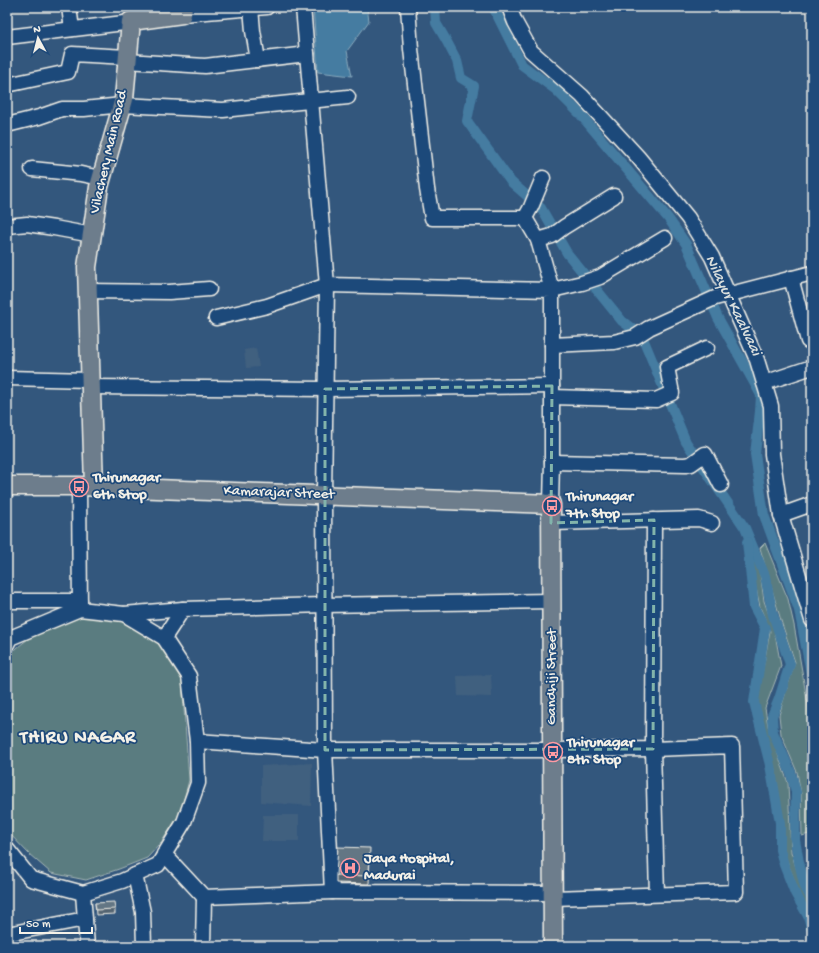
<svg xmlns="http://www.w3.org/2000/svg" width="819" height="953" font-family="'Gochi Hand',sans-serif">
	<rect width="100%" height="100%" fill="#33577d"/>
	<filter id="ink" filterUnits="userSpaceOnUse"><feTurbulence type="fractalNoise" baseFrequency=".025" numOctaves="2"/><feDisplacementMap in="SourceGraphic" scale="8" xChannelSelector="R" yChannelSelector="G"/><feConvolveMatrix kernelMatrix="1 2 1 2 8 2 1 2 1" color-interpolation-filters="sRGB"/></filter>
	<g filter="url(#ink)">
		<g fill="#41607f">
			<path d="M256,348L259,367L246,368L244,350Z"/>
			<path d="M491,675L492,697L458,696L457,676Z"/>
			<path d="M312,763L311,806L261,802V766Z"/>
			<path d="M263,815H299V841H262Z"/>
		</g>
		<g fill="#5a7c80" stroke="#a7b6b4">
			<path d="M765,543L788,599L794,625L812,729V833L802,836L801,794L797,772L781,734L779,715L795,662L782,624L760,548Z"/>
			<path d="M754,559L758,566L761,579L764,601L774,629L781,666L765,708L768,726L788,783L791,852L803,889L812,909V918L798,890L783,850L784,825L775,770L757,701L770,631L760,607L751,564Z"/>
			<path d="M94,614L137,626L163,644L182,681L189,780L180,814L160,844L147,858L119,869L86,880L51,873L29,854L7,831V658C23,640 46,625 70,618C77,615 86,615 94,614Z"/>
		</g>
		<path fill="#447ba1" stroke="#8aaabd" d="M313,7H367L369,21L347,51L352,76L318,72Z"/>
		<g fill="none" stroke-linecap="round" stroke-linejoin="round">
			<g stroke="#447ba1" stroke-width="10">
				<path d="M435,7L436,23L446,40L457,61L461,78L474,86L467,121L511,182L541,208L567,253L622,321L642,336L686,442L745,528L765,576L773,615L790,664L779,699L772,716L773,732L791,773L796,792L795,840L799,862L805,887L812,900"/>
				<path d="M493,7L522,65L556,90L580,114L668,218L686,244L718,318L761,395L760,411L755,454L764,515L799,610L812,678"/>
				<path d="M747,542L754,607L765,628L754,702L770,765L780,823V850L784,865L795,893L808,916L812,931"/>
			</g>
			<g stroke="#f4f1e8" stroke-width="17">
				<g id="minor">
					<path d="M69,7L72,29"/>
					<path d="M303,7L327,285L552,290V462L551,504"/>
					<path d="M408,7L411,49L427,189L432,218H525L538,240L552,290L582,283L600,277L665,238"/>
					<path d="M509,7L515,22L531,51L582,96L638,157L688,218L712,257L757,360L771,406L772,454L781,515L812,620"/>
					<path d="M251,8L253,31L258,60"/>
					<path d="M182,14L267,7"/>
					<path d="M7,37L124,23L131,21"/>
					<path d="M127,61L205,66L307,54"/>
					<path d="M7,85L68,72L72,54L127,57"/>
					<path d="M7,125L39,117L62,109H84L122,105L223,110L348,97"/>
					<path d="M32,169L81,174L101,178"/>
					<path d="M525,218L531,207L543,178"/>
					<path d="M7,226L27,224L54,228L92,235"/>
					<path d="M538,240L552,236L564,227L614,196"/>
					<path d="M791,278L808,341"/>
					<path d="M87,291L169,292L209,289"/>
					<path d="M216,318L267,306L327,285L324,495L325,750L332,892L553,893"/>
					<path d="M552,345L614,342L635,337L649,328L715,298L812,273"/>
					<path d="M7,378L90,380"/>
					<path d="M764,383L812,367"/>
					<path d="M91,387L325,389L552,386"/>
					<path d="M552,397L656,400L672,393L667,367L707,348"/>
					<path d="M552,462L685,465L691,464L705,454L721,485"/>
					<path d="M79,486L80,609"/>
					<path d="M781,515L812,504"/>
					<path d="M654,520L653,749L657,894"/>
					<path d="M551,523L699,519L712,523"/>
					<path d="M7,601H80"/>
					<path d="M124,614L183,609"/>
					<path d="M164,638L183,609L324,605L551,601"/>
					<path d="M7,644L10,638L80,609L124,614L164,638L189,676L197,741L198,783L184,822L158,865L122,881L83,893L31,879L7,849"/>
					<path d="M197,741L325,750H552L653,749L732,746L736,892L553,898"/>
					<path d="M164,854L204,897"/>
					<path d="M135,875L143,912L144,946"/>
					<path d="M83,893L87,946"/>
					<path d="M7,934L85,919"/>
					<path d="M203,946L204,897L332,892"/>
				</g>
			</g>
			<g stroke="#f4f1e8" stroke-width="21">
				<g id="major">
					<path d="M7,486H79L551,504L553,946"/>
					<path d="M94,486L87,267L99,187L124,99L131,21L182,14L183,7"/>
				</g>
			</g>
			<use href="#minor" stroke="#1f4a7a" stroke-width="14"/>
			<use href="#major" stroke="#6d7d8c" stroke-width="18"/>
		</g>
		<g fill="#556572" stroke="#f4f1e8">
			<path d="M370,856L369,884L336,883V875Z"/>
			<path d="M95,903L115,909V914L96,915Z"/>
		</g>
		<g fill="#637684" stroke="#f4f1e8">
			<path d="M338,847L370,848L369,876L336,875Z"/>
			<path d="M114,902L115,909L96,910L95,903Z"/>
		</g>
	</g>
	<path fill="none" stroke="#82b4ab" stroke-width="3" stroke-dasharray="8 5" stroke-linejoin="round" d="M552,386L551,523L654,520L653,749L325,750V389Z"/>
	<defs>
		<g id="bus-ring" transform="scale(1)"><circle r="9.5" fill="#1f4a7a" stroke="#ff9aa2" stroke-width="1.5"/><path d="M-5-6H5V4H4V6H2V4H-2V6H-4V4H-5ZM-3.5-4V0h7V-4ZM-3.5 1.2v1.5H-2V1.2ZM2 1.2v1.5H3.5V1.2Z" fill="#ff9aa2"/></g>
		<g id="hospital-ring" transform="scale(1)"><circle r="9.5" fill="#1f4a7a" stroke="#ff9aa2" stroke-width="1.5"/><path d="M-5-5h3v3.5h4V-5h3V5h-3V1.5h-4V5h-3Z" fill="#ff9aa2"/></g>
	</defs>
	<g fill-rule="evenodd">
		<use href="#bus-ring" x="79" y="487"/>
		<use href="#bus-ring" x="552" y="506"/>
		<use href="#bus-ring" x="553" y="752"/>
		<use href="#hospital-ring" x="350" y="868"/>
	</g>
	<g text-anchor="middle" dominant-baseline="central" stroke-width="3.5" stroke-linejoin="round" paint-order="stroke">
		<g font-size="15" fill="#f4f1e8" stroke="#1f4a7a">
			<text transform="translate(109 152) rotate(-77)">Vilachery Main Road</text>
			<text transform="translate(279 493) rotate(2)">Kamarajar Street</text>
			<text transform="translate(552 677) rotate(-90)">Gandhiji Street</text>
		</g>
		<g font-size="15" font-weight="bold" fill="#f4f1e8" stroke="#1f4a7a" text-anchor="start">
			<text x="93" y="478">Thirunagar<tspan x="93" dy="17">6th Stop</tspan></text>
			<text x="566" y="497">Thirunagar<tspan x="566" dy="17">7th Stop</tspan></text>
			<text x="567" y="743">Thirunagar<tspan x="567" dy="17">8th Stop</tspan></text>
			<text x="364" y="859">Jaya Hospital,<tspan x="364" dy="17">Madurai</tspan></text>
		</g>
		<g font-size="16" font-style="italic" fill="#dadfdd" stroke="#1f4a7a">
			<text transform="translate(732 306) rotate(64)">Nilayur Kaalvaai</text>
		</g>
		<g font-size="19" font-weight="bold" letter-spacing="1" fill="#f4f1e8" stroke="#1f4a7a">
			<text x="78" y="738">THIRU NAGAR</text>
		</g>
	</g>
	<rect width="819" height="953" fill="none" stroke="#1f4a7a" stroke-width="24"/>
	<rect x="12" y="12" width="795" height="929" fill="none" stroke="#f4f1e8" stroke-width="1.5" filter="url(#ink)"/>
	<g transform="translate(38 38) rotate(353)" stroke="#1f4a7a" stroke-width="3" paint-order="stroke">
	<path d="M0-3L7 15L0 10L-7 15Z" fill="#f4f1e8"/>
	<text y="-6" font-size="11" font-weight="bold" text-anchor="middle" fill="#f4f1e8">N</text>
	</g>
	<path d="M20 927v6h72v-6" fill="none" stroke="#f4f1e8" stroke-width="2"/>
	<text x="26" y="927" font-size="12" fill="#f4f1e8" stroke="#1f4a7a" stroke-width="3" paint-order="stroke">50 m</text>
</svg>
